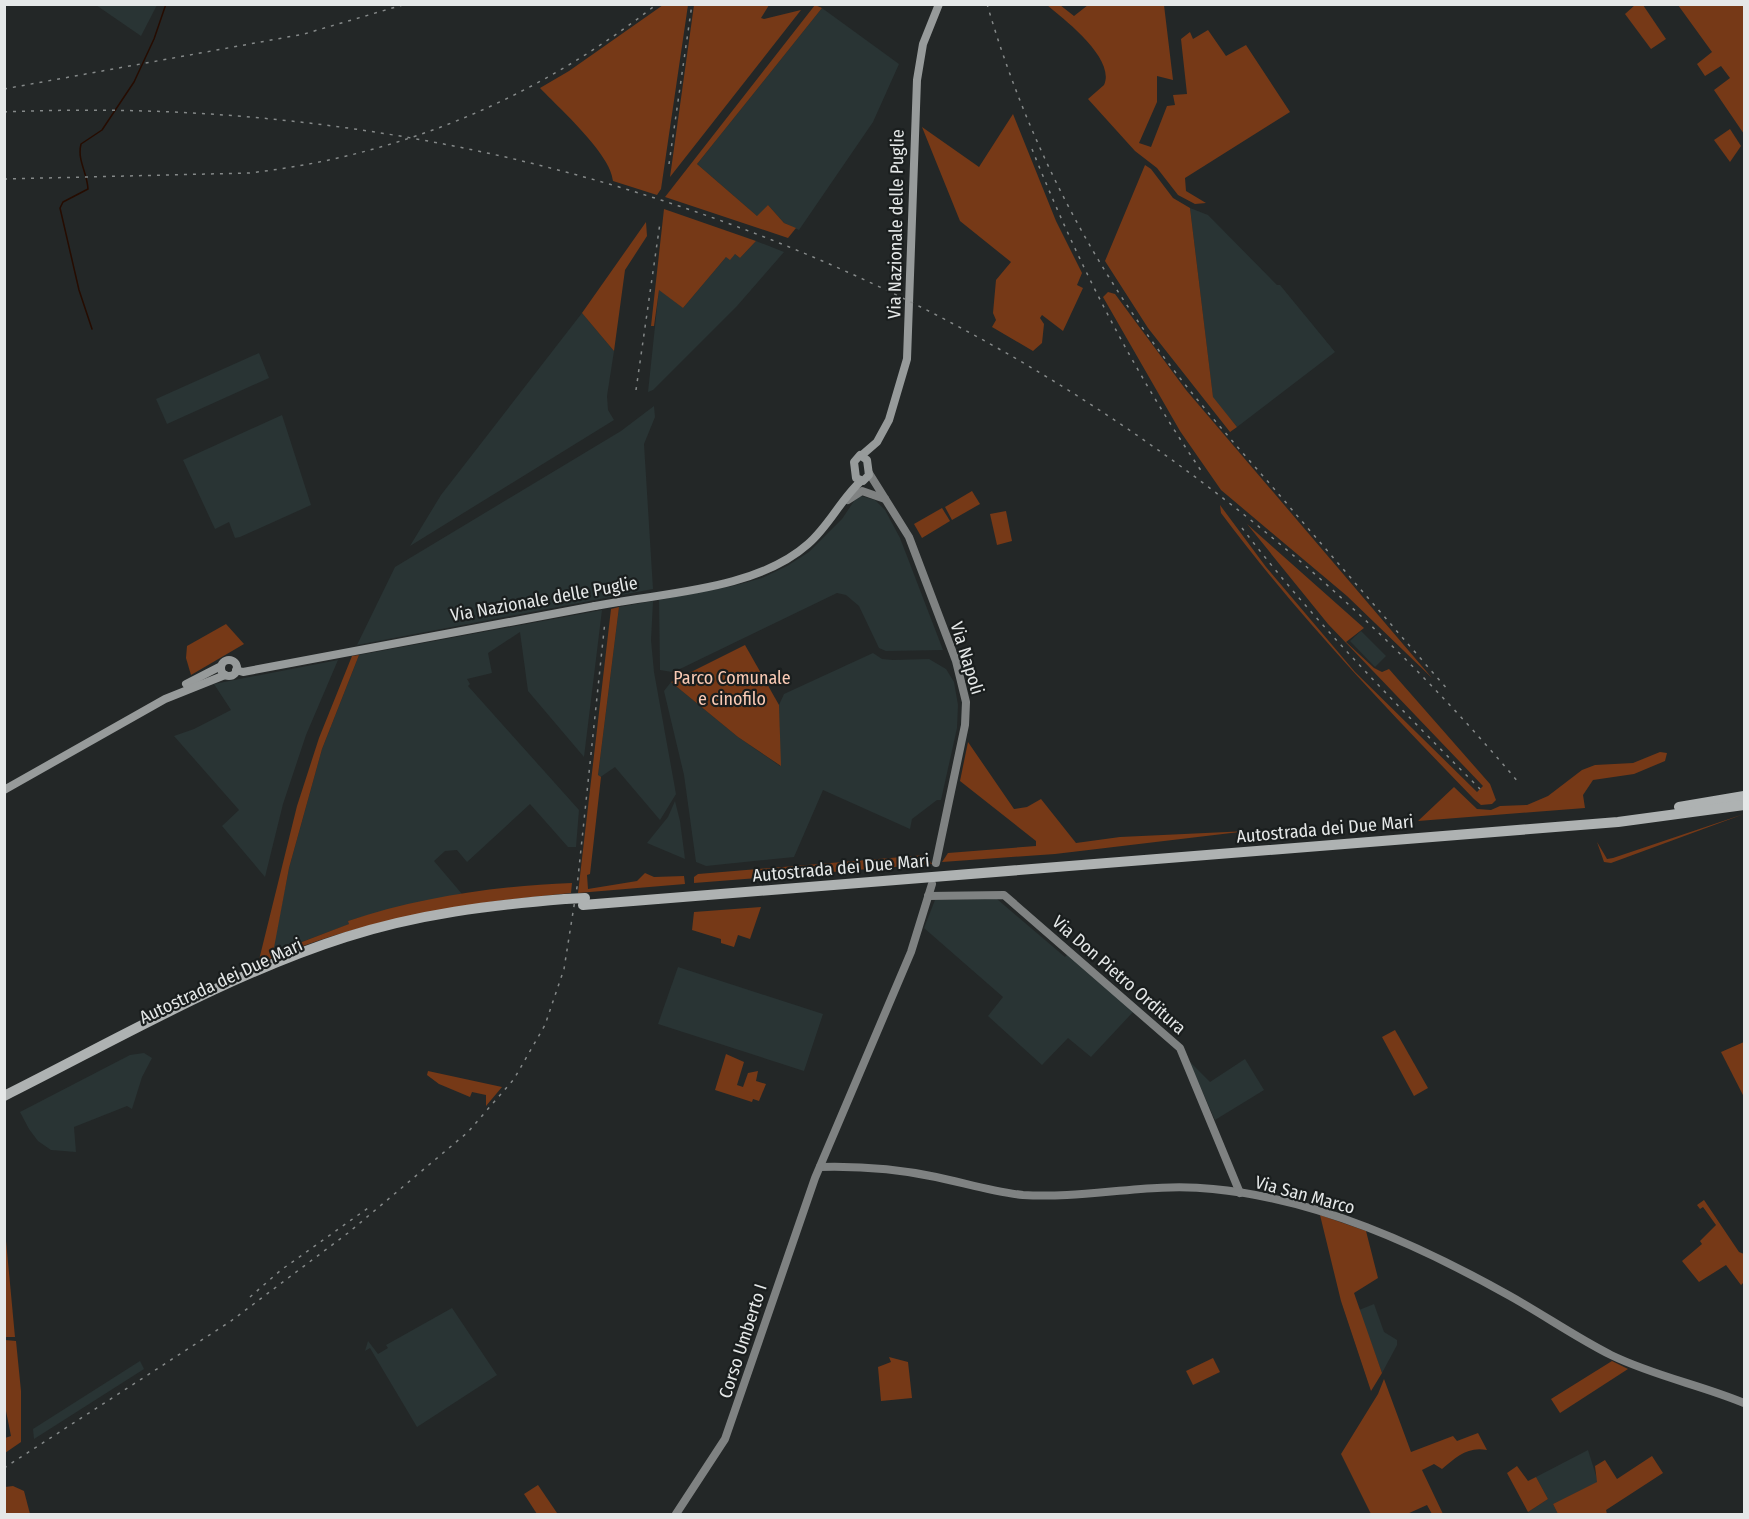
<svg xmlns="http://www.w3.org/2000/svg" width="1749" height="1519" font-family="'Fira Sans Condensed',sans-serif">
	<rect width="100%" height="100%" fill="#232727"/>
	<g fill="#293434">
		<path d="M96,5H157L141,36Z"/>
		<path d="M822,8L899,64L873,122L799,230L784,223L768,205L758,217L697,164Z"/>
		<path d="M1190,208L1208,215L1277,285H1280L1335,352L1237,427L1213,398Z"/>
		<path d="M756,241L784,252L737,306L653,390L648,392L659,289L683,308L726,257L735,254L740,258Z"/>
		<path d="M582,313L614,351L607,396L608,410L614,420L410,546L441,495Z"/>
		<path d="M259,353L269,378L167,424L156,399Z"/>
		<path d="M654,406L655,417L644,444L653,589L357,645L395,567L621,431Z"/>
		<path d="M282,415L311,505L240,537L235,538L229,522L215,529L183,460Z"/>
		<path d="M861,496L875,500L885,510L900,538L943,650L886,651L879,648L859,606L846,595L837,593L682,668L672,672L660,670L659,600L733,586L762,578L787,566L809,552L842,519L856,498Z"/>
		<path d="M653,601L651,640L654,672L676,794L660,820L615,767L599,778L598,775L619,607Z"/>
		<path d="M602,610L584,757L528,691L520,632L488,653L492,673L467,679L470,684L468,686L579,810L576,847H568L530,804L467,862L457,850L445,851L434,861L462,894L358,918L348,921L350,924L272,953L289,868L322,749L359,655Z"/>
		<path d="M1361,631L1386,656L1375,667L1350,641Z"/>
		<path d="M873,653L882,659L893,660L929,659L946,669L954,682L958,705L957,728L941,800H937L912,819L910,829L823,790L794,857L706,866L696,862L684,775L664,691L671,682L738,737L780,766L779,705L784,694Z"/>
		<path d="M338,660L306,735L283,804L265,877L222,826L239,810L174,736L194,729L231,710L214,684Z"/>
		<path d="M675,801L680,821L685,859L647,843L668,817Z"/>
		<path d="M997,899L1065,957L1069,953L1133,1012L1091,1057L1068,1038L1042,1065L988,1016L1003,997L924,928L935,900Z"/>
		<path d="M678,967L823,1014L804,1071L658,1024Z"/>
		<path d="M144,1053L152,1058L142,1077L132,1109L127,1106L74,1127L76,1152L51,1150L38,1141L29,1129L20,1112L130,1055Z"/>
		<path d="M1245,1059L1264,1090L1215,1120L1189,1061L1210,1082Z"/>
		<path d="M1374,1304L1384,1332L1397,1340V1345L1382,1373L1359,1310Z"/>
		<path d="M452,1308L497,1375L417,1427L370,1348L365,1351L368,1341L378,1354L388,1348L386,1345Z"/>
		<path d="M140,1361L144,1369L34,1439L33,1429Z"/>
		<path d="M1588,1450L1598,1482L1553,1504L1558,1514H1530L1528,1512L1548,1499L1536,1477Z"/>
	</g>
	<g fill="#763917">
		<path d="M663,5H688L661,189L657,195L613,181C611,154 559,108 540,88L569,71Z"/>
		<path d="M694,5H769L761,18L764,19L801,10L670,177Z"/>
		<path d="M815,5L822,8L697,164L757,216L768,205L784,223L796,228L788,238L665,197Z"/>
		<path d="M1047,5H1060L1074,16L1088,5H1164L1173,80L1157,76V102L1139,143L1151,147L1167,106L1175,105L1173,95L1187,94L1181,39L1190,32L1193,39L1208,30L1226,56L1246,45L1290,112L1185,178L1186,191L1206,203L1195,204L1178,195L1157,168L1135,151L1088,99L1104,85C1116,59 1065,20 1047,5Z"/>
		<path d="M1635,5H1643L1666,39L1651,49L1625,14Z"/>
		<path d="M1678,5H1744V134L1714,90L1730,78L1721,66L1705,76L1697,64L1712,52Z"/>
		<path d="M1013,114L1056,221L1082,273L1077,285L1083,288L1063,331L1042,315L1040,318L1044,324L1042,343L1033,351L992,327L996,320L993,313L996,280L1011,262L960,221L922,127L979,167Z"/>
		<path d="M1730,129L1741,146L1730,162L1714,140Z"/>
		<path d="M1145,165L1151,169L1173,198L1190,208L1213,397L1237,427L1230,432L1148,328L1105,261Z"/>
		<path d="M664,209L756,241L740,258L735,254L730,260L726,257L683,308L659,290L654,326H651Z"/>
		<path d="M646,222L647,236L625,270L614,351L582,313Z"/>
		<path d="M1108,292L1115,294L1186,390L1432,678L1347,596L1221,490L1180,431L1103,297Z"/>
		<path d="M972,491L980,504L952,520L945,507Z"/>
		<path d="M1220,505L1266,567L1355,672L1477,792L1483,786L1328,624L1247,524L1364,628L1346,642L1374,668L1382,672L1389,669L1490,784L1496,800L1492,804L1481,805L1474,799C1385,707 1298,616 1221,513Z"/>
		<path d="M942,508L950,521L922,538L914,524Z"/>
		<path d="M1006,511L1012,541L997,545L990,514Z"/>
		<path d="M619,607L598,775L601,777L590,874L587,875L588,889L637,881L645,873L654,877L684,876L685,884L578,893L611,609Z"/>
		<path d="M226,624L244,644L191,675L186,658L187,646Z"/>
		<path d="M745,645L779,705L781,766L738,737L671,682Z"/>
		<path d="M359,655L322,749L289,868L273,953L349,924L348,921C420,897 496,886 572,883L571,893C464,903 358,920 258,964L297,806L319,738L352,656Z"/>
		<path d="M968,742L1014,809L1027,807L1041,799L1076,843L1120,837L1248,831L1055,854L942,862L948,853L1036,846V841L960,781Z"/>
		<path d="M1660,752L1667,753L1665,761L1634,774L1593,780L1583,795L1585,808L1418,821L1454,787L1477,809L1491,810L1500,806L1527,805L1548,796L1582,770L1595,765L1633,763Z"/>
		<path d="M1744,814L1611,863L1604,862L1597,842L1607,859L1613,858Z"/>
		<path d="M926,855L932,864L694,883V877L698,874Z"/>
		<path d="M761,907L750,939L738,935L734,947L721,943V939L692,930L694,912Z"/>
		<path d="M1395,1030L1428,1088L1414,1096L1382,1037Z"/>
		<path d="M1744,1042V1097L1721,1052Z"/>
		<path d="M726,1054L744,1062L737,1085L743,1087L748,1073L758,1071L756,1081L766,1084L759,1101L753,1099L752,1102L715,1090Z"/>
		<path d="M428,1071L502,1087L486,1106V1095L472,1092L470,1097L439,1084L427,1075Z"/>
		<path d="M1704,1200L1739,1252L1744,1254V1282L1741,1285L1726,1265L1699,1282L1682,1261L1702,1244L1700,1241L1716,1225L1703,1207L1700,1209L1697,1205Z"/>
		<path d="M1320,1215L1366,1231L1378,1278L1354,1293L1382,1373L1371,1391L1341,1301Z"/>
		<path d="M5,1230L15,1337H5Z"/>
		<path d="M5,1340L16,1341L21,1391V1442L5,1453V1438L11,1436L5,1406Z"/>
		<path d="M889,1357L908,1362L912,1398L881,1401L878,1367L891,1362Z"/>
		<path d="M1213,1358L1220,1372L1193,1385L1186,1371Z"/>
		<path d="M1612,1361L1628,1369L1560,1413L1551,1399Z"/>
		<path d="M1384,1379L1411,1452L1453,1436L1457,1441L1478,1433L1487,1450C1468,1446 1456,1457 1442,1469L1434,1464L1422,1470L1443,1514H1432L1427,1505L1407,1514H1371L1341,1454L1378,1394Z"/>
		<path d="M1652,1456L1663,1473L1606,1510L1607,1514H1558L1553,1504L1597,1482L1595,1466L1605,1460L1617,1479Z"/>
		<path d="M1517,1466L1528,1481L1536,1477L1548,1499L1528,1512L1507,1473Z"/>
		<path d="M538,1485L557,1513L537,1514L524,1494Z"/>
		<path d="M13,1486L24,1491L30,1514H5V1487Z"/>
	</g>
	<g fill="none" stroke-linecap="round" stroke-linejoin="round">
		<path stroke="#260c01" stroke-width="1.5" d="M92,329L79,290L60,208L63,202L88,189C87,172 77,160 81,144L102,130L134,82L154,39L166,4"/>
		<g stroke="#7f8282" stroke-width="8">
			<path d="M869,473L909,537L956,661L966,702L965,725L936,863"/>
			<path d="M848,500L862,491L885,499"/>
			<path d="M928,896L1004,895L1180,1048L1240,1193"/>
			<path d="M820,1167C859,1166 898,1169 936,1177C965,1183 993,1192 1023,1195C1086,1199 1149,1182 1213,1189C1318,1199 1419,1245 1510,1296C1544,1315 1577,1338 1611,1355C1654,1376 1701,1385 1744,1403"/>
			<path d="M676,1514L725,1439L815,1178L911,952L932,884"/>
		</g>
		<g stroke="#979b9b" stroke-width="8">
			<path d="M860,455L867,460L869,475L863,481L856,478L854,462Z"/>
			<path d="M862,455L877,442L889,420L907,359L917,80L923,44L939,4"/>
			<path d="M618,602C679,592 761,586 808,544C829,526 841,499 861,481"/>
			<circle cx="229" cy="668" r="8"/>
			<path d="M236,670L243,672L595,606"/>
			<path d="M186,684L221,666"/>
			<path d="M4,790L165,699L225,675"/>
		</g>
		<g stroke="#aeb2b2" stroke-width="10">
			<path d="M1679,807L1744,796"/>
			<path d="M583,905L1618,822L1744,805"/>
			<path d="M4,1096C116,1040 227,975 346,937C418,914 491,905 565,899"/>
		</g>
		<g stroke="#858989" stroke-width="1.5" stroke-dasharray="3 6" stroke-linecap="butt">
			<path d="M987,4C1021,121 1074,231 1144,330C1182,384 1226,434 1270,484C1329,553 1388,621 1448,690"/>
			<path d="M4,89L304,34L406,4"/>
			<path d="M4,112C594,86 1140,333 1519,783"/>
			<path d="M1032,149C1077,262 1133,371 1202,472"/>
			<path d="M669,164L692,4"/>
			<path d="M4,179L249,173C400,156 536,99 657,4"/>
			<path d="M636,390L660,223"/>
			<path d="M1242,528C1314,622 1397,705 1480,789"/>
			<path d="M250,1297L281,1270L368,1208"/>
			<path d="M4,1468L231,1321L348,1233L468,1132L514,1079L545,1025L564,969L577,887L605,621"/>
		</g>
		<path stroke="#979b9b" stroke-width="8" d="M595,606L618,602"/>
		<path stroke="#aeb2b2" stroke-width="10" d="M565,899L585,898"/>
	</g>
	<g text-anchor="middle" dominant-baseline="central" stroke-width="4.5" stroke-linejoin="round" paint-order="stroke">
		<g font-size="18" fill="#e5e8e8" stroke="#1a1e1e">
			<text transform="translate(896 224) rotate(-89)">Via Nazionale delle Puglie</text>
			<text transform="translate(544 599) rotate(-10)">Via Nazionale delle Puglie</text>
			<text transform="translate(967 658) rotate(73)">Via Napoli</text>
			<text transform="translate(1325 829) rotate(-5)">Autostrada dei Due Mari</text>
			<text transform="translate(841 868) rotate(-5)">Autostrada dei Due Mari</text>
			<text transform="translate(1119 975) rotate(41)">Via Don Pietro Orditura</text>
			<text transform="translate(221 981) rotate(-25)">Autostrada dei Due Mari</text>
			<text transform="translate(1305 1195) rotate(15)">Via San Marco</text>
			<text transform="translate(743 1341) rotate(-72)">Corso Umberto I</text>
		</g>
		<g font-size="18" fill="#facab4" stroke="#1a1e1e">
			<text x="732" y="678">Parco Comunale<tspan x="732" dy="21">e cinofilo</tspan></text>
		</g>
	</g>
	<rect width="1749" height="1519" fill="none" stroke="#e5e8e8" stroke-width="12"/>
</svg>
